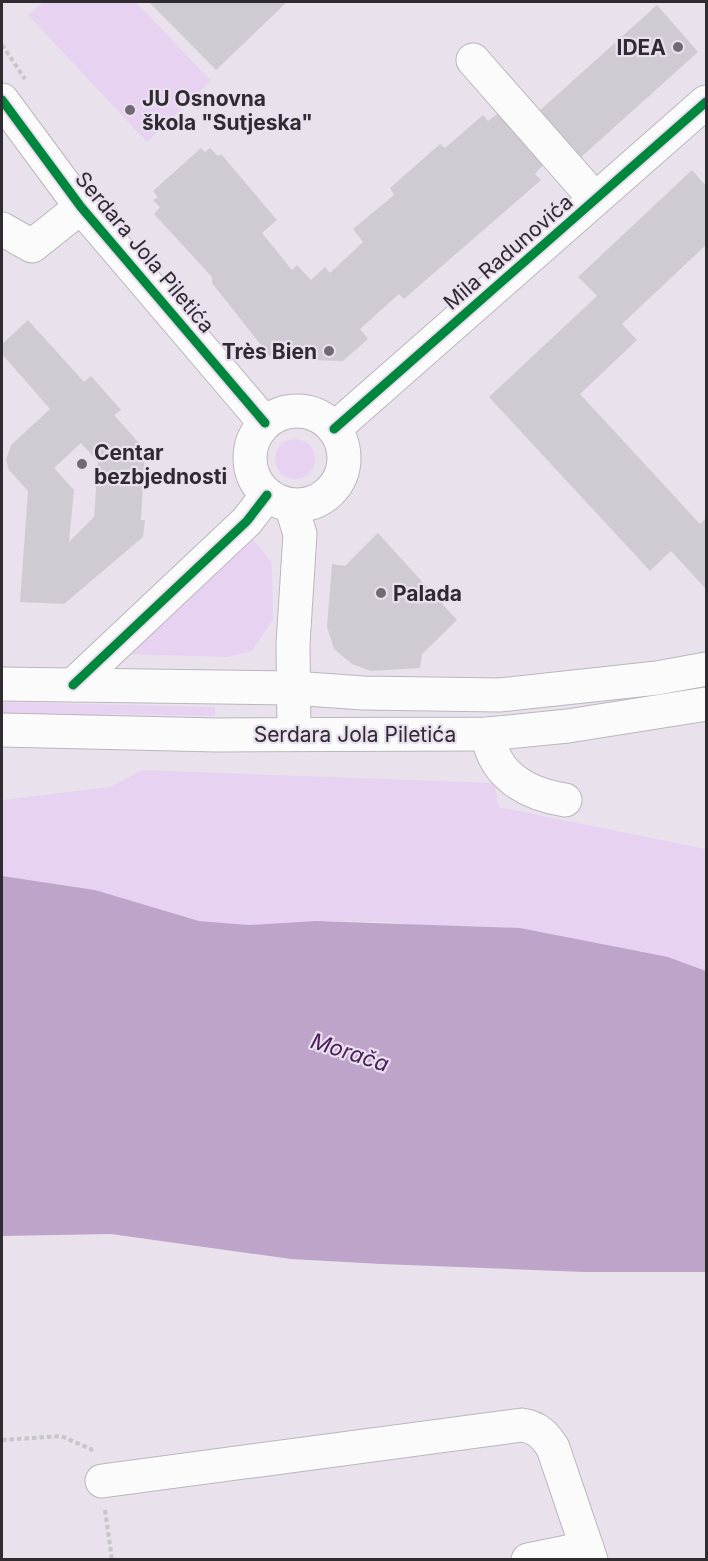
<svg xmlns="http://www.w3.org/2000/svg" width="708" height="1561" font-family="Inter,sans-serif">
	<rect width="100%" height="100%" fill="#e9e2ec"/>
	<g fill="#e8d2f2">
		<path d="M43,2H136L211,81L147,142L28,15Z"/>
		<circle cx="295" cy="459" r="20"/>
		<path d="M252,538L272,563L273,620L252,651L228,657L122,654Z"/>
		<path d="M2,702L215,707V716L111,714L2,722Z"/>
		<path d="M142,770L494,783L499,807L706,849V971L668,957L390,922L316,921L248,925L199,921L95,890L2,876V800L110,787Z"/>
	</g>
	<path fill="#bea4c8" d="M2,876L95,890L199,921L248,925L316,921L520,928L668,957L706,971V1272H584L381,1264L291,1259L111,1234L2,1236Z"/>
	<g fill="#d0cbd2" fill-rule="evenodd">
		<path d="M149,2H287L216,70Z"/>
		<path d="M657,5L698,52L579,159L537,113Z"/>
		<path d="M497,114L500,118L504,115L542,160L543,165L535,174L541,180L404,299L399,294L360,329L368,339L343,361L272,359L212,283V277L154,214L160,207L153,200L158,197L153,191L201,148L205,152L210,148L218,156L221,154L277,220L262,233L292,270L297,265L311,280L325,267L330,273L363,242L353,229L394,195L390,188L440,144L445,148L483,115L488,121Z"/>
		<path d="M692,170L706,186V245L622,324L637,340L580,394L700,524L706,518V589L671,551L650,571L489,397L597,296L578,277Z"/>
		<path d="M28,320L84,382L91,376L121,410L114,415L145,450L141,520H145L143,537L64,604L20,602L28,491L9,470L6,460L11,445L50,409L2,354V344ZM81,443L98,462L94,517L69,542L74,490L54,468Z"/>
		<path d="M378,533L457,620L422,654L420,668L371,671L352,664L334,649L327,627L332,564L345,566Z"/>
	</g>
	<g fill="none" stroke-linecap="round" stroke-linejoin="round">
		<g stroke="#bbb5bd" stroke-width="35">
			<g id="minor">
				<path d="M473,60L595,199"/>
				<path d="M2,100L81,207L265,423"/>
				<path d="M2,229L32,246L81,207"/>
				<circle cx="297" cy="458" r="47"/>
				<path d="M334,429L706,102"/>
				<path d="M291,505L300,534L293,644L294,734"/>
				<path d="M73,685L247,521L267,495"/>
				<path d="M488,734C493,775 527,794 565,800"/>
				<path d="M102,1481L522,1425C537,1427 545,1435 553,1448L591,1560"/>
				<path d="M528,1560L587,1548"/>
			</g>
		</g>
		<g stroke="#bbb5bd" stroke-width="35">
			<g id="major">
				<path d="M2,684L293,688L363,693L499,695L657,678L706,669"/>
				<path d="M2,730L217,735L488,734L568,726L706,704"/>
			</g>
		</g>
		<g stroke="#c8c6c8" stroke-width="4" stroke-dasharray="4.5 3" stroke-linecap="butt">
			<path d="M2,45L25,79"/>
			<path d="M2,1440L61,1436L91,1449L92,1453"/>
			<path d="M105,1510L112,1560"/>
		</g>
		<use href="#minor" stroke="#fcfbfc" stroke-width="33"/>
		<use href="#major" stroke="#fcfbfc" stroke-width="33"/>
		<g stroke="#eadfef" stroke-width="13">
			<g id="cycleway">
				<path d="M2,100L81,207L265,423"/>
				<path d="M334,429L706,102"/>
				<path d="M73,685L247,521L267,495"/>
			</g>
		</g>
		<use href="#cycleway" stroke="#00873e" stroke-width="9"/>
	</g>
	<g fill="#706b72" stroke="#eadfef" stroke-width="2">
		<circle cx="678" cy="47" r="6"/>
		<circle cx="130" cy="110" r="6"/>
		<circle cx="329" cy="351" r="6"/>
		<circle cx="82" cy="464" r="6"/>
		<circle cx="381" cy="593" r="6"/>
	</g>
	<g text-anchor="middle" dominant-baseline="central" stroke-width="4.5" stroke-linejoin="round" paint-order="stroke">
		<g font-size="21" font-weight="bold" fill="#2f2b31" stroke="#eadfef" text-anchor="start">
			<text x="666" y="47" text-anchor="end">IDEA</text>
			<text x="142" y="98">JU Osnovna<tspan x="142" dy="24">škola "Sutjeska"</tspan></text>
			<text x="317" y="351" text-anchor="end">Très Bien</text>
			<text x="94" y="452">Centar<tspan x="94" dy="24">bezbjednosti</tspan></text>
			<text x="393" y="593">Palada</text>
		</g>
		<g font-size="21" fill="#2f2b31" stroke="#eadfef">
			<text transform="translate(145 252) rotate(50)">Serdara Jola Piletića</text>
			<text transform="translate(508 252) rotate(-41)">Mila Radunovića</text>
			<text x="355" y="734">Serdara Jola Piletića</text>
		</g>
		<g font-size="22" font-style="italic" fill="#4b205a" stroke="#eadfef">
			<text transform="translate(350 1052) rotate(18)">Morača</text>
		</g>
	</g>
	<rect width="708" height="1561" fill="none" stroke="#2f2b31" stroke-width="6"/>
</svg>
